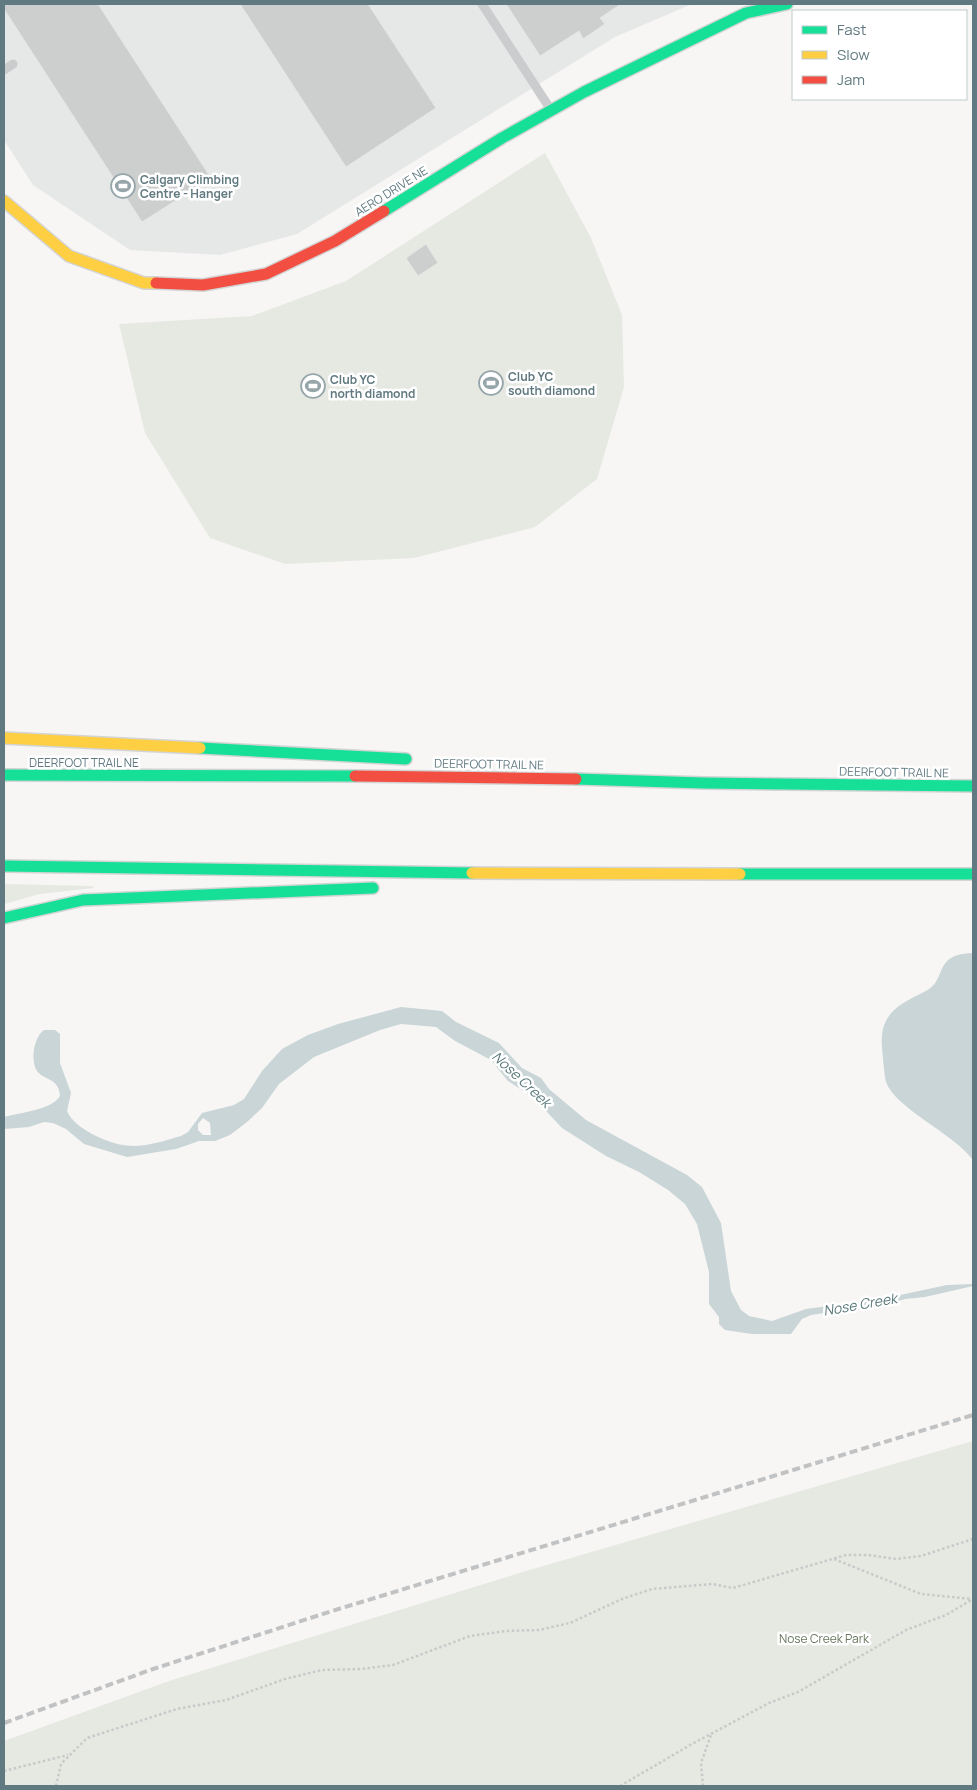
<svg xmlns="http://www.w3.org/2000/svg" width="977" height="1790" font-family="Manrope,sans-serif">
	<rect width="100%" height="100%" fill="#f7f6f5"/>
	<path fill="#e6e8e7" d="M4,4H692L615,37L297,234L220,255L130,250L33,185L4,140Z"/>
	<g fill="#e6e8e2">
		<path d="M545,153L591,238L622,315L624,387L597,479L535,527L414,558L285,564L210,538L145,433L119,324L252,316L346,281Z"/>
		<path d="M4,884L92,886L94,888L40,894L4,904Z"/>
		<path d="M973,1441V1786H4V1741L172,1680L526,1571Z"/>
	</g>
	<g fill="#c9d5d6" fill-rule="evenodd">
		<path d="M973,953V1160C953,1133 896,1109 886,1082C884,1074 883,1056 882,1048C879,1015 897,1005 924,992C949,981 931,954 973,953Z"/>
		<path d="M401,1007L442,1011L456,1022L499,1043L522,1068L541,1078L549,1089L586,1120L687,1175L702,1187L721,1223L731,1291L741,1310L749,1316L772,1321L806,1309L886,1298L947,1285L973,1284V1286L925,1297L905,1299L867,1310L851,1309L811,1315L802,1319L791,1334H752L725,1330L719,1324V1317L709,1304V1272L697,1224L685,1204L668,1190L639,1172L606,1156L562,1128L533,1097L508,1081L491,1060L455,1041L436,1027L401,1024L380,1030L314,1057L279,1084L262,1108L247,1122L230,1135L215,1141H199L176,1149L127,1157L84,1144L66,1129L53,1123L44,1122L29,1127L4,1129V1117C18,1113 52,1110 60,1096C59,1078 45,1081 37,1071C30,1060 34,1037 44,1030H55L60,1034V1063L71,1093L67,1111C72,1122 82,1128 92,1134C128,1152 144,1147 181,1136L188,1132L202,1113L234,1105L244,1099L262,1071L282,1049L308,1035L338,1024ZM203,1118L210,1123L211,1135H203L198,1130V1124Z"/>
	</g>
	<g fill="#cdcece" stroke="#e6e6e5">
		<path d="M4,4H98L211,178L142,222L4,9Z"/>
		<path d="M240,4H368L436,108L346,167Z"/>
		<path d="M506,4H621L600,18L605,24L583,39L579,31L540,56Z"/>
		<path d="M426,244L438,263L418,276L406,258Z"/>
	</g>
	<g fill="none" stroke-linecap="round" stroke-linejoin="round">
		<g stroke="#d3d4d5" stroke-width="14">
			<g id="fast">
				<path d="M384,211L502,138L584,92L746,13L787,4"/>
				<path d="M200,748L406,759"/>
				<path d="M4,775L355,776"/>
				<path d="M576,779L704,783L973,786"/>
				<path d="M4,866L472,873"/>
				<path d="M740,874H973"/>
				<path d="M4,918L83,900L373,888"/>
			</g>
		</g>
		<g stroke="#d3d4d5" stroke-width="14">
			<g id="slow">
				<path d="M4,201L69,256L144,283H156"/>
				<path d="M4,738L200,748"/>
				<path d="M472,873L740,874"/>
			</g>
		</g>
		<g stroke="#d3d4d5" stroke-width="14">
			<g id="jam">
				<path d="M156,283L203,285L266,274L335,241L384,211"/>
				<path d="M355,776L576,779"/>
			</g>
		</g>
		<g stroke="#c8caca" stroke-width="2.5" stroke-dasharray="2.5 2.5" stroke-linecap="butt">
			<path d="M834,1559L921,1594L972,1599"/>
			<path d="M4,1771L68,1755"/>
			<path d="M56,1786L61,1764L87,1738L177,1709L226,1700L285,1679L322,1670L361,1669L393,1665L470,1636L506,1631L539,1630L570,1623L622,1599L652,1589L712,1584L733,1588L846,1555H868L896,1559L921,1556L973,1539"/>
			<path d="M620,1786L692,1744L769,1703L798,1692L906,1630L946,1615L973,1599"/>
			<path d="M703,1786L701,1763L711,1735"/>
		</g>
		<g stroke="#cbcccd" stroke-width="9">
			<path d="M482,4L551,110"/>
			<path d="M4,70L13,64"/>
		</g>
		<use href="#fast" stroke="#16e098" stroke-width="11"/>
		<use href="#slow" stroke="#ffcf43" stroke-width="11"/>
		<use href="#jam" stroke="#f24e42" stroke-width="11"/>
		<path stroke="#c1c2c3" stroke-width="4" stroke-dasharray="8 4" stroke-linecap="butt" d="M4,1723L153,1669L332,1611L973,1415"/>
	</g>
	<defs>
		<g id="stadium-ring" transform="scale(1.25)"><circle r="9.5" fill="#fff" stroke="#96a5aa" stroke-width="1.5"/><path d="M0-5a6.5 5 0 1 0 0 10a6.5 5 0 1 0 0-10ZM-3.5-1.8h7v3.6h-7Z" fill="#96a5aa"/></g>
	</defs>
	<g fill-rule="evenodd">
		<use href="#stadium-ring" x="123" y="186"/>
		<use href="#stadium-ring" x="491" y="383"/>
		<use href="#stadium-ring" x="313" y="386"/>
	</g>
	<g text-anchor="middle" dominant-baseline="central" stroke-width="5" stroke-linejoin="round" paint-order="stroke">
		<g font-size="12" font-weight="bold" fill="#617a81" stroke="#fff" text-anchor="start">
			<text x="140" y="179">Calgary Climbing<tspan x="140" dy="14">Centre - Hanger</tspan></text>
			<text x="508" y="376">Club YC<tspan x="508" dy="14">south diamond</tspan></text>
			<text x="330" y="379">Club YC<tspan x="330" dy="14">north diamond</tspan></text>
		</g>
		<g font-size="12" fill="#617a81" stroke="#fff">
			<text transform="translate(391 191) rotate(-32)">AERO DRIVE NE</text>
			<text x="84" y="762">DEERFOOT TRAIL NE</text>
			<text transform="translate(489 764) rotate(1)">DEERFOOT TRAIL NE</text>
			<text transform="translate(894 772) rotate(1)">DEERFOOT TRAIL NE</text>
		</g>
		<g font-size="12" fill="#6a7960" stroke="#fff">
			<text x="824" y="1638">Nose Creek Park</text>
		</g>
		<g font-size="14" font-style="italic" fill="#5c7a7c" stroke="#fff">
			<text transform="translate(522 1079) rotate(43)">Nose Creek</text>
			<text transform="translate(860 1304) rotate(-10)">Nose Creek</text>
		</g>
	</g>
	<rect width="977" height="1790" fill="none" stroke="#617a81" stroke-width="10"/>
	<rect x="792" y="10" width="175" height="90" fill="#ffffff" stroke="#c0cacd"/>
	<rect x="802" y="26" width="25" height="8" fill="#16e098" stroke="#c0cacd"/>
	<text x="837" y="35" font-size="15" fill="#617a81">Fast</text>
	<rect x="802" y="51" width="25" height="8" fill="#ffcf43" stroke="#c0cacd"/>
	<text x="837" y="60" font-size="15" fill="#617a81">Slow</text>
	<rect x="802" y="76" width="25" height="8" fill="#f24e42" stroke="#c0cacd"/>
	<text x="837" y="85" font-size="15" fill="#617a81">Jam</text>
</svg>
